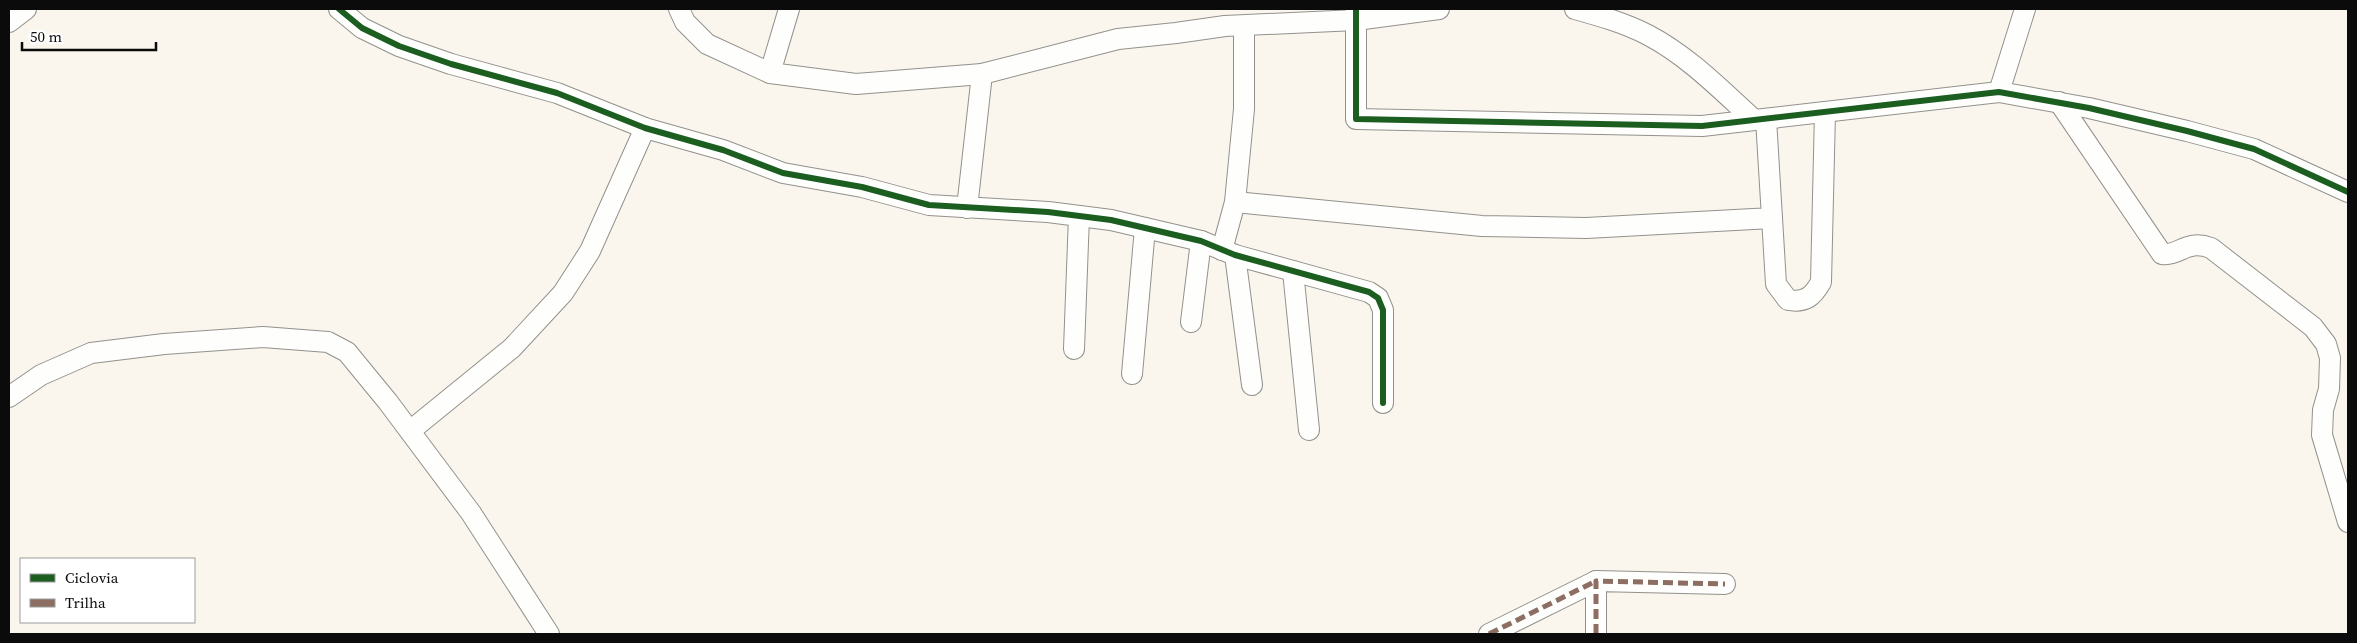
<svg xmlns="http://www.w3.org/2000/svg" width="2357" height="643" font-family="'Source Serif 4',serif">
	<rect width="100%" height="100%" fill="#faf6ed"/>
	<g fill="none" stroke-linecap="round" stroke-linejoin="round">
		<g stroke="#93918d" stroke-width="22">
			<g id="minor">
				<path d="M339,9L362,28L399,46L451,64L557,93L645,128L723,150L783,173L862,187L929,205L1048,212L1111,220L1201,241L1235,255L1369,292L1378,298L1383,310V403"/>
				<path d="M679,9L685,22L707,44L770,73L856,84L982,74L1118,39L1176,33L1225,26L1356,20L1439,9"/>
				<path d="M1356,9V119L1702,126L1999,92L2089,108L2187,131L2254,149L2348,192"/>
				<path d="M1575,9C1600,16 1625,23 1648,35C1688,56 1720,89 1753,119"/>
				<path d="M9,22L26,9"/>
				<path d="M770,73L789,9"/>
				<path d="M1999,92L2025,9"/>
				<path d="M2059,102L2162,254C2180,256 2186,239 2211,248L2313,327L2326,344L2330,358L2329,389L2323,410L2322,435L2348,522"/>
				<path d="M1235,202L1482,226L1586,228L1772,218L1766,119"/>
				<path d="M967,208L982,74"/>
				<path d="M1772,218L1776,284L1788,300C1806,303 1813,296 1821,282L1825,112"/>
				<path d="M1222,250L1235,202L1244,109V26"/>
				<path d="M1235,255L1252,385"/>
				<path d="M1293,271L1309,430"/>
				<path d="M1191,322L1201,241"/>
				<path d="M1074,349L1079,216"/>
				<path d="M1132,374L1145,228"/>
				<path d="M9,397L41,375L91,353L164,344L263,337L328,342L347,352L388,402L471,513L549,634"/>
				<path d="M410,431L512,348L563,293L590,251L645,128"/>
				<path d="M1489,634L1596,581"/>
				<path d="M1596,634V581L1725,584"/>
			</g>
		</g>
		<use href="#minor" stroke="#fefefc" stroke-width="20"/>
		<g stroke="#8d6e63" stroke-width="5" stroke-dasharray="10 5" stroke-linecap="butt">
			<path d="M1489,634L1596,581"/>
			<path d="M1596,634V581L1725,584"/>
		</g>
		<g stroke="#fff" stroke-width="9">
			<g id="cycleway">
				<path d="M339,9L362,28L399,46L451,64L557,93L645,128L723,150L783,173L862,187L929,205L1048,212L1111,220L1201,241L1235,255L1369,292L1378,298L1383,310V403"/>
				<path d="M1356,9V119L1702,126L1999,92L2089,108L2187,131L2254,149L2348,192"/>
			</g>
		</g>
		<use href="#cycleway" stroke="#1b5e20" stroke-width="6"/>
	</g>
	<rect width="2357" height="643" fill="none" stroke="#0b0b0b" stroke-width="20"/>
	<rect x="20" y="558" width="175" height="65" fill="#ffffff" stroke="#9d9d9d"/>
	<rect x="30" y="574" width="25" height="8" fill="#1b5e20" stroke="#9d9d9d"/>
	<text x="65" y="583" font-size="15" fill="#0b0b0b">Ciclovia</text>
	<rect x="30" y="599" width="25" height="8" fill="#8d6e63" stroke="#9d9d9d"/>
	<text x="65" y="608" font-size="15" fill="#0b0b0b">Trilha</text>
	<path d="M22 42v8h134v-8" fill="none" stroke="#0b0b0b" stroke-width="2.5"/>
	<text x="30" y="42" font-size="15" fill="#0b0b0b" stroke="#ffffff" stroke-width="4" paint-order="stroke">50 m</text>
</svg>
